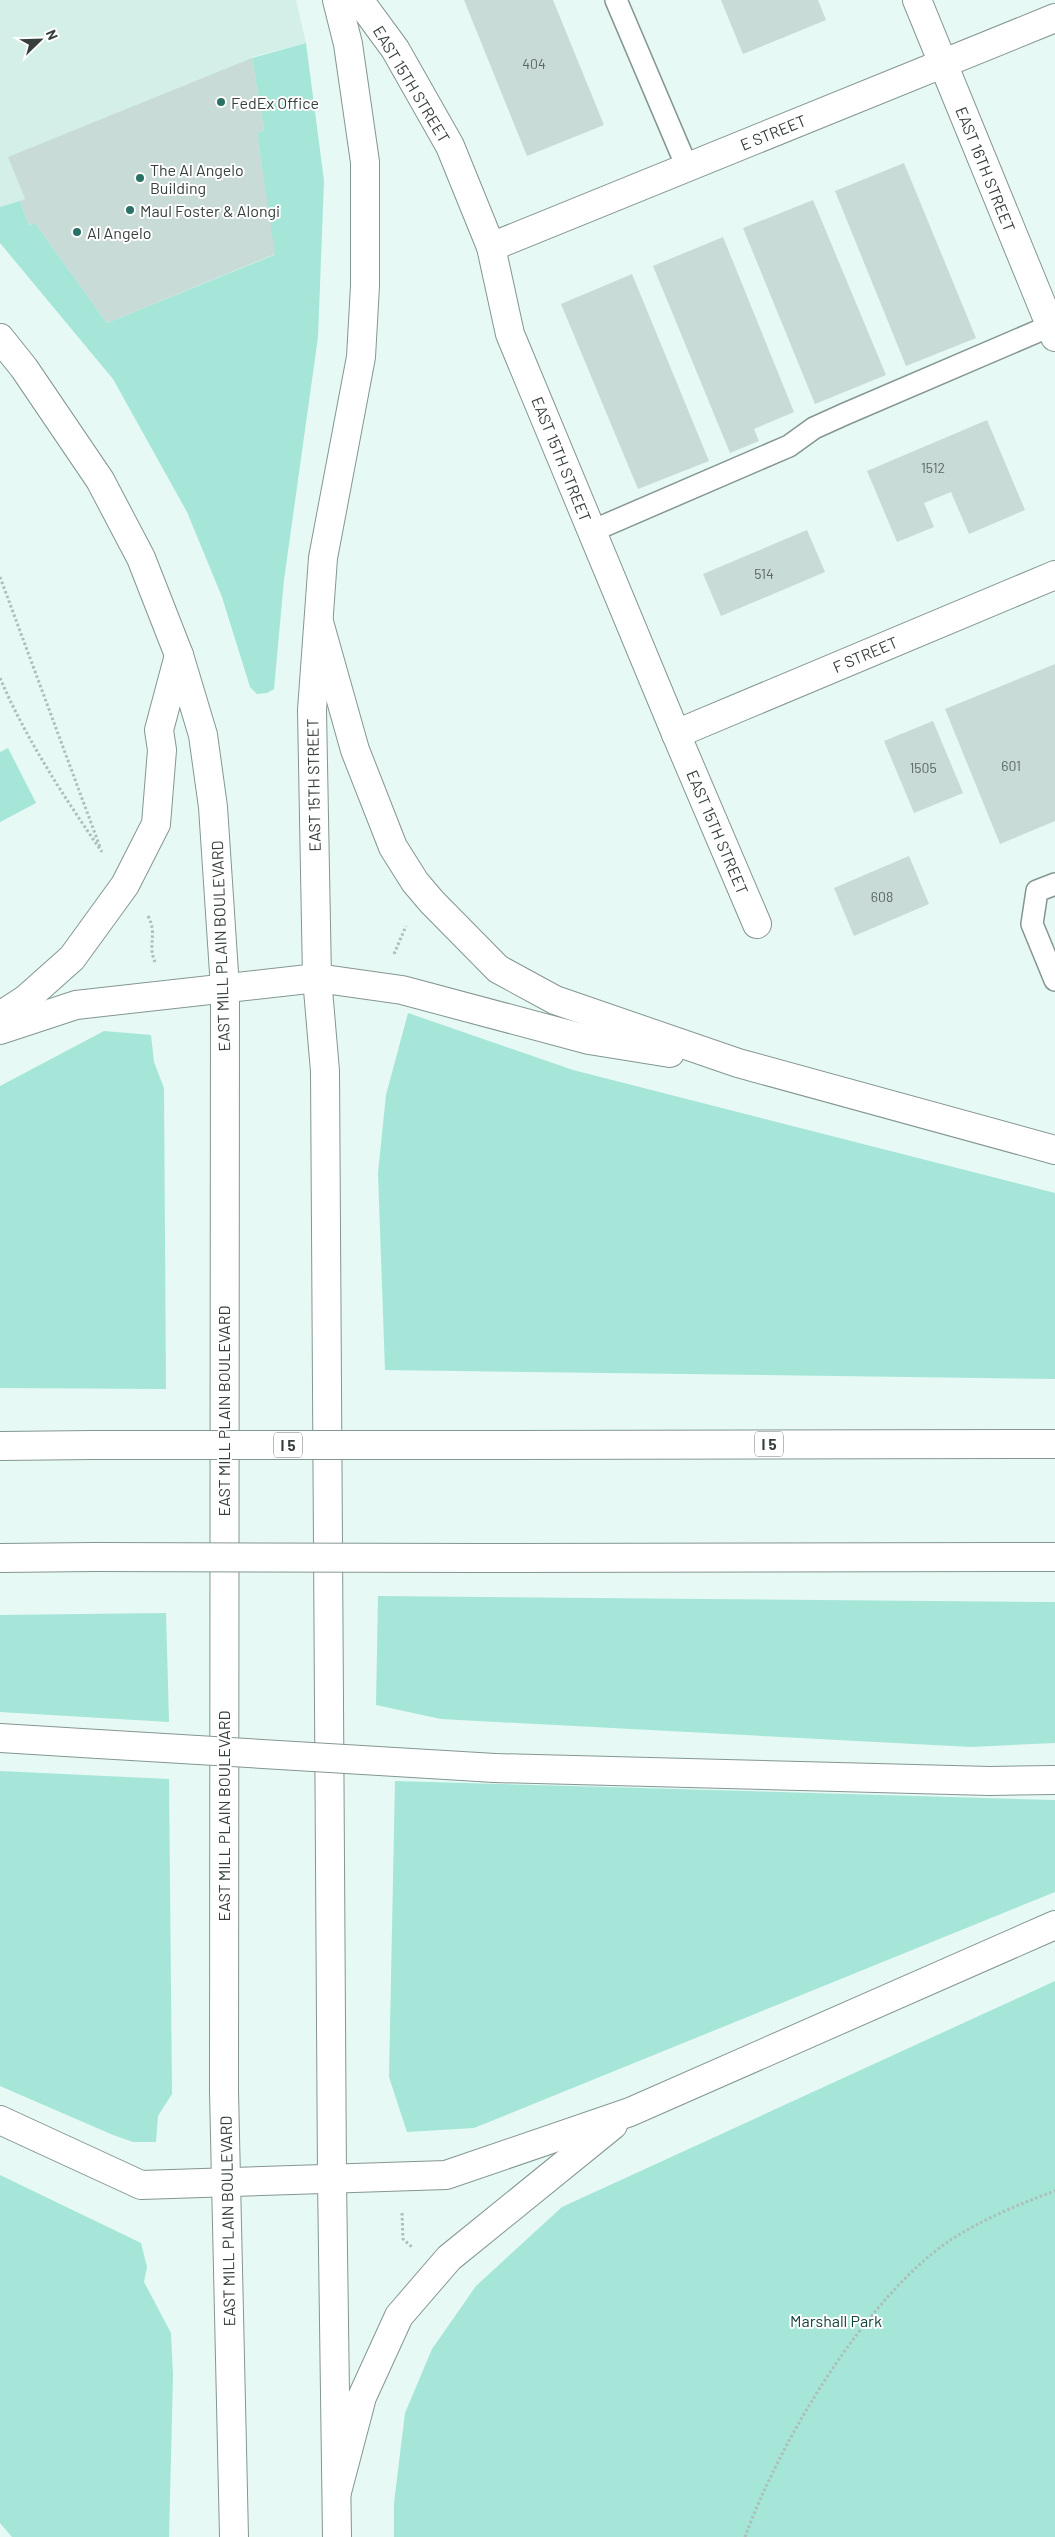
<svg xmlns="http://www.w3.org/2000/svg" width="1055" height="2537" font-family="Barlow,sans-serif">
	<rect width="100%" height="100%" fill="#e6f9f4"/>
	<path fill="#d3efe8" d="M0,0H296L306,43L252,57L264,130L257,133L275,254L107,323L35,223L29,225L20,201L0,207Z"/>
	<g fill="#a5e6d8">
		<path d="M306,43L324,181L318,337L284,580L274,689L267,693L257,694L250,687L222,597L187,512L113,379L0,243V207L20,201L29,225L35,223L107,323L274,255L257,133L264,130L252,58Z"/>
		<path d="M8,748L36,803L0,822V752Z"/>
		<path d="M408,1013L573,1070L1055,1193V1379L385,1370L378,1173L386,1095Z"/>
		<path d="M104,1031L151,1035L154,1062L164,1088L166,1389L0,1388V1086Z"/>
		<path d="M378,1596L1055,1602V1743L971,1747L441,1719L376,1705Z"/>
		<path d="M166,1613L169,1722L0,1712V1615Z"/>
		<path d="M0,1771L169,1779L172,2094L158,2116L156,2142H133L113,2135L0,2086Z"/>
		<path d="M395,1781L1055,1800V1892L474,2128L407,2132L389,2077Z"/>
		<path d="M1055,1981V2537H394V2503L405,2413L432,2349L476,2286L562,2207Z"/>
		<path d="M0,2175L141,2243L147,2267L144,2282L171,2333L173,2375L169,2537H12L0,2523Z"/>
	</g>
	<g fill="#c9dbd7">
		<path d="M464,0H553L604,125L527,156Z"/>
		<path d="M721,0H818L826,20L743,54Z"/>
		<path d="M252,58L264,130L257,133L275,254L107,323L35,223L29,225L20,201L25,199L8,157Z"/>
		<path d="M904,163L976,338L906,366L835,191Z"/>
		<path d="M813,200L886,375L815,404L743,228Z"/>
		<path d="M723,237L794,412L754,429L759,441L730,453L653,266Z"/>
		<path d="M632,274L709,461L638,489L561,304Z"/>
		<path d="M987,420L1025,510L969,534L951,492L924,503L934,527L897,542L867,471Z"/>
		<path d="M807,530L825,572L721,616L703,574Z"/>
		<path d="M1055,664V821L1000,844L945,709Z"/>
		<path d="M933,721L963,793L914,813L884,741Z"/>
		<path d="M909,856L929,904L854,936L834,888Z"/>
	</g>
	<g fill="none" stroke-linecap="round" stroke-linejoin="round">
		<g stroke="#849692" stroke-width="24">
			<g id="service">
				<path d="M616,0L687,167"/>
				<path d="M592,531L789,446L814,428L845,414L1050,326"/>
				<path d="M1055,884L1037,891L1032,924L1055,980"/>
			</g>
		</g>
		<g stroke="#849692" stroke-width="30">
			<g id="minor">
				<path d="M359,0L395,49L450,146L491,247L510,334L676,734L757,924"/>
				<path d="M917,0L1055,337"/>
				<path d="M491,247L1055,18"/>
				<path d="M676,734L1055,575"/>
			</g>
		</g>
		<g stroke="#849692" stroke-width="30">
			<g id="secondary">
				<path d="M0,338L24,368L100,480L141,558L179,655L203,735L213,807L225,988L224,2091L234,2537"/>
				<path d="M337,2537L332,2179L325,1071L317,978L312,710L323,558L361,357L365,286V162L348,44L337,0"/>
			</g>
		</g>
		<g stroke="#849692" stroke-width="30">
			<g id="motorway">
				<path d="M319,622L355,750L393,847L415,882L432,902L498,969L555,1000L738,1063L1055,1150"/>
				<path d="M0,1016L26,999L72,958L125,885L156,824L162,750L159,730L179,655"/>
				<path d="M0,1030L76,1005L317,978L402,990L589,1040L670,1053"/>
				<path d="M484,1445L1055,1444"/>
				<path d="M0,1446L93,1445"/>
				<path d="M0,1558L95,1557"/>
				<path d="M484,1558L1055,1557"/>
				<path d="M0,1738L98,1744"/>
				<path d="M495,1768L990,1781L1055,1780"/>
				<path d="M0,2120L141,2185L446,2175L630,2112L1055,1925"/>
				<path d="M337,2492L362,2397L399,2316L449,2258L613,2125"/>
			</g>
		</g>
		<g stroke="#aebeba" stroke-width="3" stroke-dasharray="2.5 2.5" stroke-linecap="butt">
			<path d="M0,577L100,847"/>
			<path d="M0,678C26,739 64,797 102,852"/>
			<path d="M148,916C158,935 147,944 155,962"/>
			<path d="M394,954L406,926"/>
			<path d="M402,2213L403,2239L413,2248"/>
			<path d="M745,2537C780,2441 864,2300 949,2241C981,2220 1019,2204 1055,2191"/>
		</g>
		<use href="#service" stroke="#fff" stroke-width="21"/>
		<use href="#minor" stroke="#fff" stroke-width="28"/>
		<use href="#secondary" stroke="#fff" stroke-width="28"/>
		<use href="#motorway" stroke="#fff" stroke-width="28"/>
		<g stroke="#849692" stroke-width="30" stroke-linecap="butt">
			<g id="motorway-bridge">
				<path d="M93,1445H484"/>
				<path d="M95,1557L484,1558"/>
				<path d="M98,1744L495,1768"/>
			</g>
		</g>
		<use href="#motorway-bridge" stroke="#fff" stroke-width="28"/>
	</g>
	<g fill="#2a7064" stroke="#fff" stroke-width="2">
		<circle cx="221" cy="102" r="5"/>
		<circle cx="140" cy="178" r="5"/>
		<circle cx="130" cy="210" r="5"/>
		<circle cx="77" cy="232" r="5"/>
	</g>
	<g text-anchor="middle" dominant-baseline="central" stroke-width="4" stroke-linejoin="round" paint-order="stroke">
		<g font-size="14" fill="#5c6664">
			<text x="534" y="63">404</text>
			<text x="933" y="467">1512</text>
			<text x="764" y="573">514</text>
			<text x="1011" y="765">601</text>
			<text x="923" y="767">1505</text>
			<text x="882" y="896">608</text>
		</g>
		<g fill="#fff" stroke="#737977" stroke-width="1">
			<rect x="755" y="1431.5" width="28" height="25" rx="4"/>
			<rect x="274" y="1432.5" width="28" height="25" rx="4"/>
		</g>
		<g font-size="15" font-weight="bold" fill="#373f3d">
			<text x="769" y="1444">I 5</text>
			<text x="288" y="1445">I 5</text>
		</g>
		<g font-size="16" fill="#373f3d" stroke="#fff">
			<text transform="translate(412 84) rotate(59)">EAST 15TH STREET</text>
			<text transform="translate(773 132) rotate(-22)">E STREET</text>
			<text transform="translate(986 169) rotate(68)">EAST 16TH STREET</text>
			<text transform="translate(562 459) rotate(68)">EAST 15TH STREET</text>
			<text transform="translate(865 654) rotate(-23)">F STREET</text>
			<text transform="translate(313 785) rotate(-91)">EAST 15TH STREET</text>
			<text transform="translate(718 832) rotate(67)">EAST 15TH STREET</text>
			<text transform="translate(220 946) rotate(-92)">EAST MILL PLAIN BOULEVARD</text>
			<text transform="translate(223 1411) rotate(-90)">EAST MILL PLAIN BOULEVARD</text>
			<text transform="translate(223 1816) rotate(-90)">EAST MILL PLAIN BOULEVARD</text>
			<text transform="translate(227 2221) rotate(-91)">EAST MILL PLAIN BOULEVARD</text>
		</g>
		<g font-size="16" fill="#373f3d" stroke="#fff" text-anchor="start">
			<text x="231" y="102">FedEx Office</text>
			<text x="150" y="169">The Al Angelo<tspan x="150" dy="18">Building</tspan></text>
			<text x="140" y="210">Maul Foster &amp; Alongi</text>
			<text x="87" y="232">Al Angelo</text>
		</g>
		<g font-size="16" fill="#12433b" stroke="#fff">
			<text x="836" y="2320">Marshall Park</text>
		</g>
	</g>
	<g transform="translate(40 40) rotate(67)" stroke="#ffffff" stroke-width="4" paint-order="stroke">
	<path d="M0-4L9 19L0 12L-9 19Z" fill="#373f3d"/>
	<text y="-8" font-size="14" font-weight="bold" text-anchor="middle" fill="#373f3d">N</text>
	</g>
</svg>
